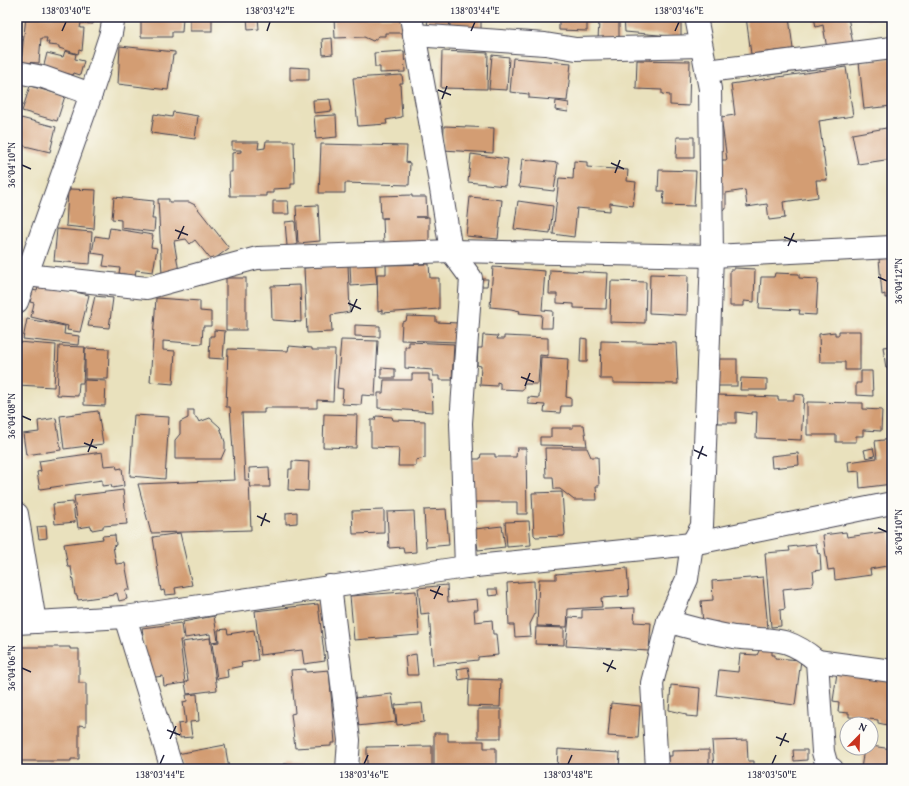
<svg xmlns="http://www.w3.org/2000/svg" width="909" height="786" font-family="'Gentium Book Plus',serif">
	<rect width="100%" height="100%" fill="#fdfcf7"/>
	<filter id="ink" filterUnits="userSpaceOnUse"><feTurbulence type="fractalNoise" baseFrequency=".025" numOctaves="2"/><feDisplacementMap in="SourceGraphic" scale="8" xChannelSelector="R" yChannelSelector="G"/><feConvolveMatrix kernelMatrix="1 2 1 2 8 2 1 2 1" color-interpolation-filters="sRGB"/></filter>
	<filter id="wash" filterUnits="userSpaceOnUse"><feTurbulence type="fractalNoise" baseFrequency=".012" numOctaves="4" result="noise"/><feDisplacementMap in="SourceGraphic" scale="16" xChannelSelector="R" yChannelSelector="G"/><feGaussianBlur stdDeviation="0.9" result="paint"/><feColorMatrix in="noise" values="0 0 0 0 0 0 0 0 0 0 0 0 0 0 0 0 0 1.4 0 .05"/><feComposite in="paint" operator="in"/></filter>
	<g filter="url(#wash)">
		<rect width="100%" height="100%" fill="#e9e1bd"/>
		<g id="blocks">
			<g fill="#d39d73">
				<path d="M26,17H94L93,24L81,23L80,28H84L82,51L79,50L78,54L59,48V46L48,45L49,42H46L47,38H41L39,63L21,62Z"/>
				<path d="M141,17H183L182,32H172V37H141Z"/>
				<rect x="190" y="17" width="22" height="14"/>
				<path d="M247,17H258L259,29L248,30Z"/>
				<path d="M334,17H401L402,33H385V36H379L373,41L364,37L335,38Z"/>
				<path d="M427,17H449L450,29L428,30Z"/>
				<rect x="450" y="17" width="31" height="17"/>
				<path d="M559,17H597V23H587V31L559,30Z"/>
				<path d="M624,17H681V37L625,32Z"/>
				<path d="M705,17H726V18L706,22Z"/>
				<path d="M746,17H789L793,49L751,54Z"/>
				<path d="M814,17H848L853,44L827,49L823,25L816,27Z"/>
				<path d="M868,17H881V18L868,20Z"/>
				<path d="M599,22H619V40H598Z"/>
				<path d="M17,35L23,36L18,56H17Z"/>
				<path d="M332,38L333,54L323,55L322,39Z"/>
				<path d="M120,46L175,52V55H173L168,90L118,84Z"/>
				<path d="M65,51L76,54L75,59L84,61L80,75L74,73L73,75L39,67L40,64L44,65L47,53L63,57Z"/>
				<path d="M404,51L405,72L380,73V67H375L374,53Z"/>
				<path d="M442,51L488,53L487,89L441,88Z"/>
				<path d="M492,55L509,57L507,90L489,89Z"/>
				<path d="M513,58L571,63L567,101L529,98V94L510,92Z"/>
				<path d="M892,58V106L864,109L859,62Z"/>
				<path d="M637,60L690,61L689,106L670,105V95L662,94V90L636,89Z"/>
				<path d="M290,67L309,68V80H290Z"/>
				<path d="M846,67L853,116L819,121L827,180H816L818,197L783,202L785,218L769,220L767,204L747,207L745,190L726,193V209L718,210L719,160H727L721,117L735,115L731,84Z"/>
				<path d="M402,75L403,83H400L402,117L386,120L387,124L358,126L353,78Z"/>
				<path d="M30,86L65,96L57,121L22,111Z"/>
				<path d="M330,99L332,111L314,113L313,100Z"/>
				<path d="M17,101L22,103L17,118Z"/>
				<path d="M556,101L569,103L568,112L555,110Z"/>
				<path d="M173,112L198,116L195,139L151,133L154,114L172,117Z"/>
				<path d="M336,115L337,137L316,139L314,116Z"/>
				<path d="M21,118L56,127L50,152L21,145L17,140V131Z"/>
				<path d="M444,126L494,128L493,153L443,150Z"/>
				<path d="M892,127V159L858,164L852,134Z"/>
				<path d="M677,137H694V158H676Z"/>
				<path d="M266,141H294L295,184H291V188L273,189V193H266V196H230L229,172H232V153L241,152V150H232V142H259L258,149L265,148Z"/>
				<path d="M321,144L407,146L406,162L410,163L409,185L345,183V193H319Z"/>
				<path d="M471,154L508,159L505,186L468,182Z"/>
				<path d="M522,159L558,163L554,191L519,187Z"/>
				<path d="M574,161L587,162V167L628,170L627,181L636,182L633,206L610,203V211L577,208L574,237L553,234L559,178L573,179Z"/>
				<path d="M659,170L696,171L694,206L663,205L664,191H658Z"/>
				<path d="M70,189L96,190L94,229L66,226L68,191H70Z"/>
				<path d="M412,195V197H426L427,217H416H429V243L384,244L383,218H388H381L380,196Z"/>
				<path d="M114,197L154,201L152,219H155L154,232L121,228V220L112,219Z"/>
				<path d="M470,197L502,200L498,239L466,236Z"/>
				<path d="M158,199H169V202H189L195,205L229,248L212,261L195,240L190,244L186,239L174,241L179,272L162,274Z"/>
				<path d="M273,201H288L289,214H273Z"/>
				<path d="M518,201L553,206L550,233L514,229Z"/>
				<path d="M318,205L320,241L298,243L296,206Z"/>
				<path d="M295,221L297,245L287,246L285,222Z"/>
				<path d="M110,228L153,235L151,247L157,248L153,272L136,270L135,276L119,273L120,268L103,266L105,255L92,253L95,236L108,238Z"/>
				<path d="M57,229L92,232L90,264L54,261Z"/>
				<path d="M892,258V297L885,298V294L882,295L879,259Z"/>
				<path d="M375,264L377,284L351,286L350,265Z"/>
				<path d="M429,264L430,278H439V309L382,313V310L378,311L377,274H386V265Z"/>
				<path d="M348,265L350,312L331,315L332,332L307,333L304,268Z"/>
				<path d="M493,267L545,271L542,310L553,311L552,328H541L542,315L519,313L520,311L511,309L490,307Z"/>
				<path d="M734,268L755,269L754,302L744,301V306H730V270H734Z"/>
				<path d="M550,270L608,273L606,309L574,308V304L557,303V294H549Z"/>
				<path d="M775,273L799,274V278L818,279L816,315L799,314L800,310L759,308L761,277H774Z"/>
				<path d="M650,274L688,275L687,315L649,313Z"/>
				<rect x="226" y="278" width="20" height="52"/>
				<path d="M482,279H488L487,286H481Z"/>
				<path d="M611,281L646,282L645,323L610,322Z"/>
				<path d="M39,284L89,295L80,332L67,330L68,326L31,317L34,303L30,302L33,290L37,291Z"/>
				<path d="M300,285L301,322L272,320L271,286Z"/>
				<path d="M95,296L113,298L109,328L88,326Z"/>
				<path d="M156,298L200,301V311L211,312V326H203L202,344L163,341V350L175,351L173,384L150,382Z"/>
				<path d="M407,316L436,317V322L458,323V342L401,340L402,322L406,321Z"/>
				<path d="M27,319L65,326L64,334L79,336L78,345L23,339Z"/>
				<path d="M355,325L380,326V337L355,336Z"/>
				<path d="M214,330L225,331L223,359L209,358L210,336H214Z"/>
				<path d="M839,331H860V370H845V362H820L819,334L835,332V335H839Z"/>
				<path d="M483,335L498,336L497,339H504V336L548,338V356L540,355L538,384H524L523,390L500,389V383L497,382V386L480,385L481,366L477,365L478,348H482Z"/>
				<path d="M581,338L587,339V362H580Z"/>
				<path d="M341,340L378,341L375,396L362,395L361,405L342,404L343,389L337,388Z"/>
				<path d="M601,341L676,343L678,384L613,383V379H600Z"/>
				<path d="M17,342L56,345L54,387L17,385Z"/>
				<path d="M409,342L454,344L452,380H439V376H433V370L405,368V347H409Z"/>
				<path d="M59,346L85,347L83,383H79L78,396L57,395Z"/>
				<path d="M289,346L312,348V350H335L333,401L317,400V408H264V413H242L245,480H249L251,530L151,533L138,484L235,480L230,407H226L228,349L288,351Z"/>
				<path d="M892,346V367L886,368L883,347Z"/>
				<path d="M85,348L109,349L108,379H85Z"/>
				<path d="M541,357L568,359L566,397L571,398V406H561L560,413L544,412L545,405L528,404V397L539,398Z"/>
				<rect x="718" y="359" width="19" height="27"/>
				<path d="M381,368L395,369V378H381Z"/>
				<path d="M861,371H872L873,396L856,395V383H861Z"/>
				<path d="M412,374H429V381H432L433,412L378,408V393H383L384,380H412Z"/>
				<path d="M741,378L767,379V390H740Z"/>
				<path d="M84,380L106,381L105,406L84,405Z"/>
				<path d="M794,394L804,395L801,440L756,438L757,412H752V414L736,412V423H716L717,395L778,397V400H794Z"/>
				<path d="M807,402L863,403V409L882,410L881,431L863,430V436H856V442H836V435H807Z"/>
				<path d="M188,410H194V416L197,418L199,422L210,418L220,427L225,442V450L221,459H175V440L180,434V422L188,418Z"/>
				<path d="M98,411L103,444L64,449L60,416Z"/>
				<path d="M324,414L357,415L356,448L323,447Z"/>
				<path d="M134,415L169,417L165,479L130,476Z"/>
				<path d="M376,416L392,417L393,420L425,421V458L416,460V466H398L399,448L371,447V420H375Z"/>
				<path d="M56,418L61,450L26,455L23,434L39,432L38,421Z"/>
				<path d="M573,425H584L587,446L540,445V437H551V428H573Z"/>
				<path d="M892,439V484L860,488L859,471L849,472L848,462L877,458L875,441Z"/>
				<path d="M517,448H526L527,514H517V502H473V459H480L481,454H495V457H516Z"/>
				<path d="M545,448H587L591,457H598L599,486H596L597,500H574L560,489H554L553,477H546Z"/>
				<path d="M873,448L875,456L866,458L864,450Z"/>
				<path d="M102,452L104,466L116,465L117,469L122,468L124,486L112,488L111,485L102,486V480L40,489L37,472L41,471L39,461Z"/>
				<path d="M798,453L799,465L772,468L771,456Z"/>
				<path d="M292,461L309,462L308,491L288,490L289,469H292Z"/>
				<path d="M269,467L270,487H250L249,468Z"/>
				<path d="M123,490L127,524L103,526V528L92,530L91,526L78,528L74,496Z"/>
				<path d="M562,492L565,534L564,536L536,537L534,535L532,493Z"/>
				<path d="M73,502L75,522L55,524L53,504Z"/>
				<path d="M446,509L449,545L426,547L424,510Z"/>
				<path d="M384,510V533L353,534L352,511Z"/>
				<path d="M414,511L416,552L404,553L403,547L389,548L387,512Z"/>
				<path d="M297,512V523L286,524V513Z"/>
				<path d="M529,521L531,545L507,547L505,522Z"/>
				<path d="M46,526L47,538L39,539L37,527Z"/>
				<path d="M502,526L505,547L478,550L475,529Z"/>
				<path d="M890,531L892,565L870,569L871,575L835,580L834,569L828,570L823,535L846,532L847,537Z"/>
				<path d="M180,533L192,585L175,588L176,594L165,595L164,590L161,591L153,537Z"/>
				<path d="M115,535L116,545L113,546L116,564L125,563L130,590H125L127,599L119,601L117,593L114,594V595L78,600L77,595H75L71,567H68L64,544L103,539L102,536Z"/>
				<path d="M816,544L818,554L820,553L821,570L813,571L814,581L812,586L783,589L785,609L780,610L781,626L771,627L765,553L790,551L789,547Z"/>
				<path d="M627,568L629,596L601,598L602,607L568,609L567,627L537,626L539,579H556V574Z"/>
				<path d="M763,577L768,628L741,630L740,626L718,628V622L703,623L701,601L713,600L712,581Z"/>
				<path d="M534,581L535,614L530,624L531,636L515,637L514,625H509L507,583Z"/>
				<path d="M447,585L448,602L477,599L478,610H474L475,622L492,620L493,634H496L498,655L478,657V660L433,665L429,613L421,614L418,588Z"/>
				<path d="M488,589H497L498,595L489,596Z"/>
				<path d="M416,591L419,635L354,640L350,596Z"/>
				<path d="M318,604L325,661L304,664L302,650L260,655L255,611Z"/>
				<path d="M635,608L634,622L651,623L649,651L566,646L569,617L582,618V610Z"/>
				<path d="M214,616L218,641L211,642L210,634L185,638L183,622Z"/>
				<path d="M181,623L183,640H180L185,683L188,681L182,642L210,638L217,690L187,694L185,683L164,686L163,676L149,678L142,628Z"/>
				<path d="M536,627L564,628V645L535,644Z"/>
				<path d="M227,629L228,634L254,630L258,660L241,663L242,666L227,669L228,677L217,679L212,643L219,642L218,630Z"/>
				<path d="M17,647H70V649H79V683H86V726L79,725V759H71V761H17Z"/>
				<path d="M760,649L772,650V655H775V658L801,660L795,705L716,695L719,670L738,672L740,654L757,655Z"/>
				<path d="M416,654L418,675H407L405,656Z"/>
				<path d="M468,667L470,678L459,680L457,669Z"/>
				<path d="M306,669V672L329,670L335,743H331V746L295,748L291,714L295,713L291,670Z"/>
				<path d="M837,673L892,680V726L878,723V720L849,717V713L838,712L839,702L833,701Z"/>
				<path d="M469,679L501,680L500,707L468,706Z"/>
				<path d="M671,685L700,688L698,717L686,716V714L669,710Z"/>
				<path d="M197,694L199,721L190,722L192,737L180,738L178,724L186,723L183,702L187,701L186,695Z"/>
				<path d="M392,694L396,722L357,726L354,698Z"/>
				<path d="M422,703L424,722L397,725L395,705Z"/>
				<path d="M611,703L640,706L638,738L608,736Z"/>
				<rect x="478" y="709" width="23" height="29"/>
				<path d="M434,733H448V741H484V748H496V769H434Z"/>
				<path d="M747,740L748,761H754V769H714L712,741Z"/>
				<path d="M225,745L229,769H183L177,754Z"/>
				<path d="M432,746V769H367V747Z"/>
				<path d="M871,746L892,749V769H861L864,748H871Z"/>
				<path d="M558,749L620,753L619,769H557Z"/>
				<path d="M709,750V769H668V756H672V751Z"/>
				<path d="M793,750H807V760L794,761Z"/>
				<path d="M284,764L324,768V769H283Z"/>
				<path d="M509,766L527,767V769H509Z"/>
			</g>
		</g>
	</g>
	<g filter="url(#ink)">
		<use href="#blocks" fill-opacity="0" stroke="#403f4e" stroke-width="1"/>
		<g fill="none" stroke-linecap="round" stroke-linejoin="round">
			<g stroke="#403f4e" stroke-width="24">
				<g id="minor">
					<path d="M411,17L430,121L451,251L471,278L461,423L466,567"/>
					<path d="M414,35L545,44L576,49L701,46"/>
					<path d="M707,71L892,48"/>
					<path d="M17,72L43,77L91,94"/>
					<path d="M26,275L147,288L257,258L451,251L712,256L892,247"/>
					<path d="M17,302L91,94L111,33L114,17"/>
					<path d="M17,514L35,622"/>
					<path d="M330,586L349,740L347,769"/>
					<path d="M125,617L172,769"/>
					<path d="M668,621C689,628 711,633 734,637C771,642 784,633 817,661L823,752L827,766L832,769"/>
					<path d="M17,623L125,617L466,567L692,544L892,503"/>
					<path d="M817,661L892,671"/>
					<path d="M657,769L652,683L668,621L687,579L692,544L702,526L712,256L710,89L696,17"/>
				</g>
			</g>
			<use href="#minor" stroke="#fff" stroke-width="22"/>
		</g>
	</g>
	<path fill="none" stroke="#22223b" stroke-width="1.5" d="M62,31L66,22M267,31L270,22M471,31L475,22M675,31L679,22M438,90L451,95M442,99L447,86M611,163L624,169M22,165L31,169M615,173L620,160M175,230L188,235M784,237L797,242M178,239L184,226M788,246L794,233M878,277L887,281M348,303L361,309M351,312L357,299M521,377L534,382M525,386L530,373M22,416L31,420M84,443L97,448M694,450L707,456M88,452L93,439M698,459L703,446M257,516L270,522M261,526L266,513M878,528L887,532M430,590L443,595M434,599L440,586M603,663L616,669M22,668L31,672M607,672L613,660M167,730L180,735M776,737L789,742M170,739L176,726M780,746L786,733M160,764L164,755M364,764L368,755M568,764L572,755M772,764L776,755"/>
	<rect width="909" height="786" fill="none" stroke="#fdfcf7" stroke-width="44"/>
	<g transform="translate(859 736) rotate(23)"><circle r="19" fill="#fdfcf7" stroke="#a5a5ac"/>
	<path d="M0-3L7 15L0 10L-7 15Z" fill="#c8321e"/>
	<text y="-6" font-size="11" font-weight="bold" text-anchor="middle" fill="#22223b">N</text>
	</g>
	<rect x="22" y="22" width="865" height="742" fill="none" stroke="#22223b" stroke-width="1.5"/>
	<g font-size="10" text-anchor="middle" fill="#22223b">
		<text x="66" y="14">138°03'40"E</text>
		<text x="270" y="14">138°03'42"E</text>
		<text x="475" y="14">138°03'44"E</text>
		<text x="679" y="14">138°03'46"E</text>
		<text transform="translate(11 165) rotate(-90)" y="4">36°04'10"N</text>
		<text transform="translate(898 281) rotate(-90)" y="4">36°04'12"N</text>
		<text transform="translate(11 416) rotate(-90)" y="4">36°04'08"N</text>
		<text transform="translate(898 532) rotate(-90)" y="4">36°04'10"N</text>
		<text transform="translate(11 668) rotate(-90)" y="4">36°04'06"N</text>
		<text x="160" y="778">138°03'44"E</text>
		<text x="364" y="778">138°03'46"E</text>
		<text x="568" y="778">138°03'48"E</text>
		<text x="772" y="778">138°03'50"E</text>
	</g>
</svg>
